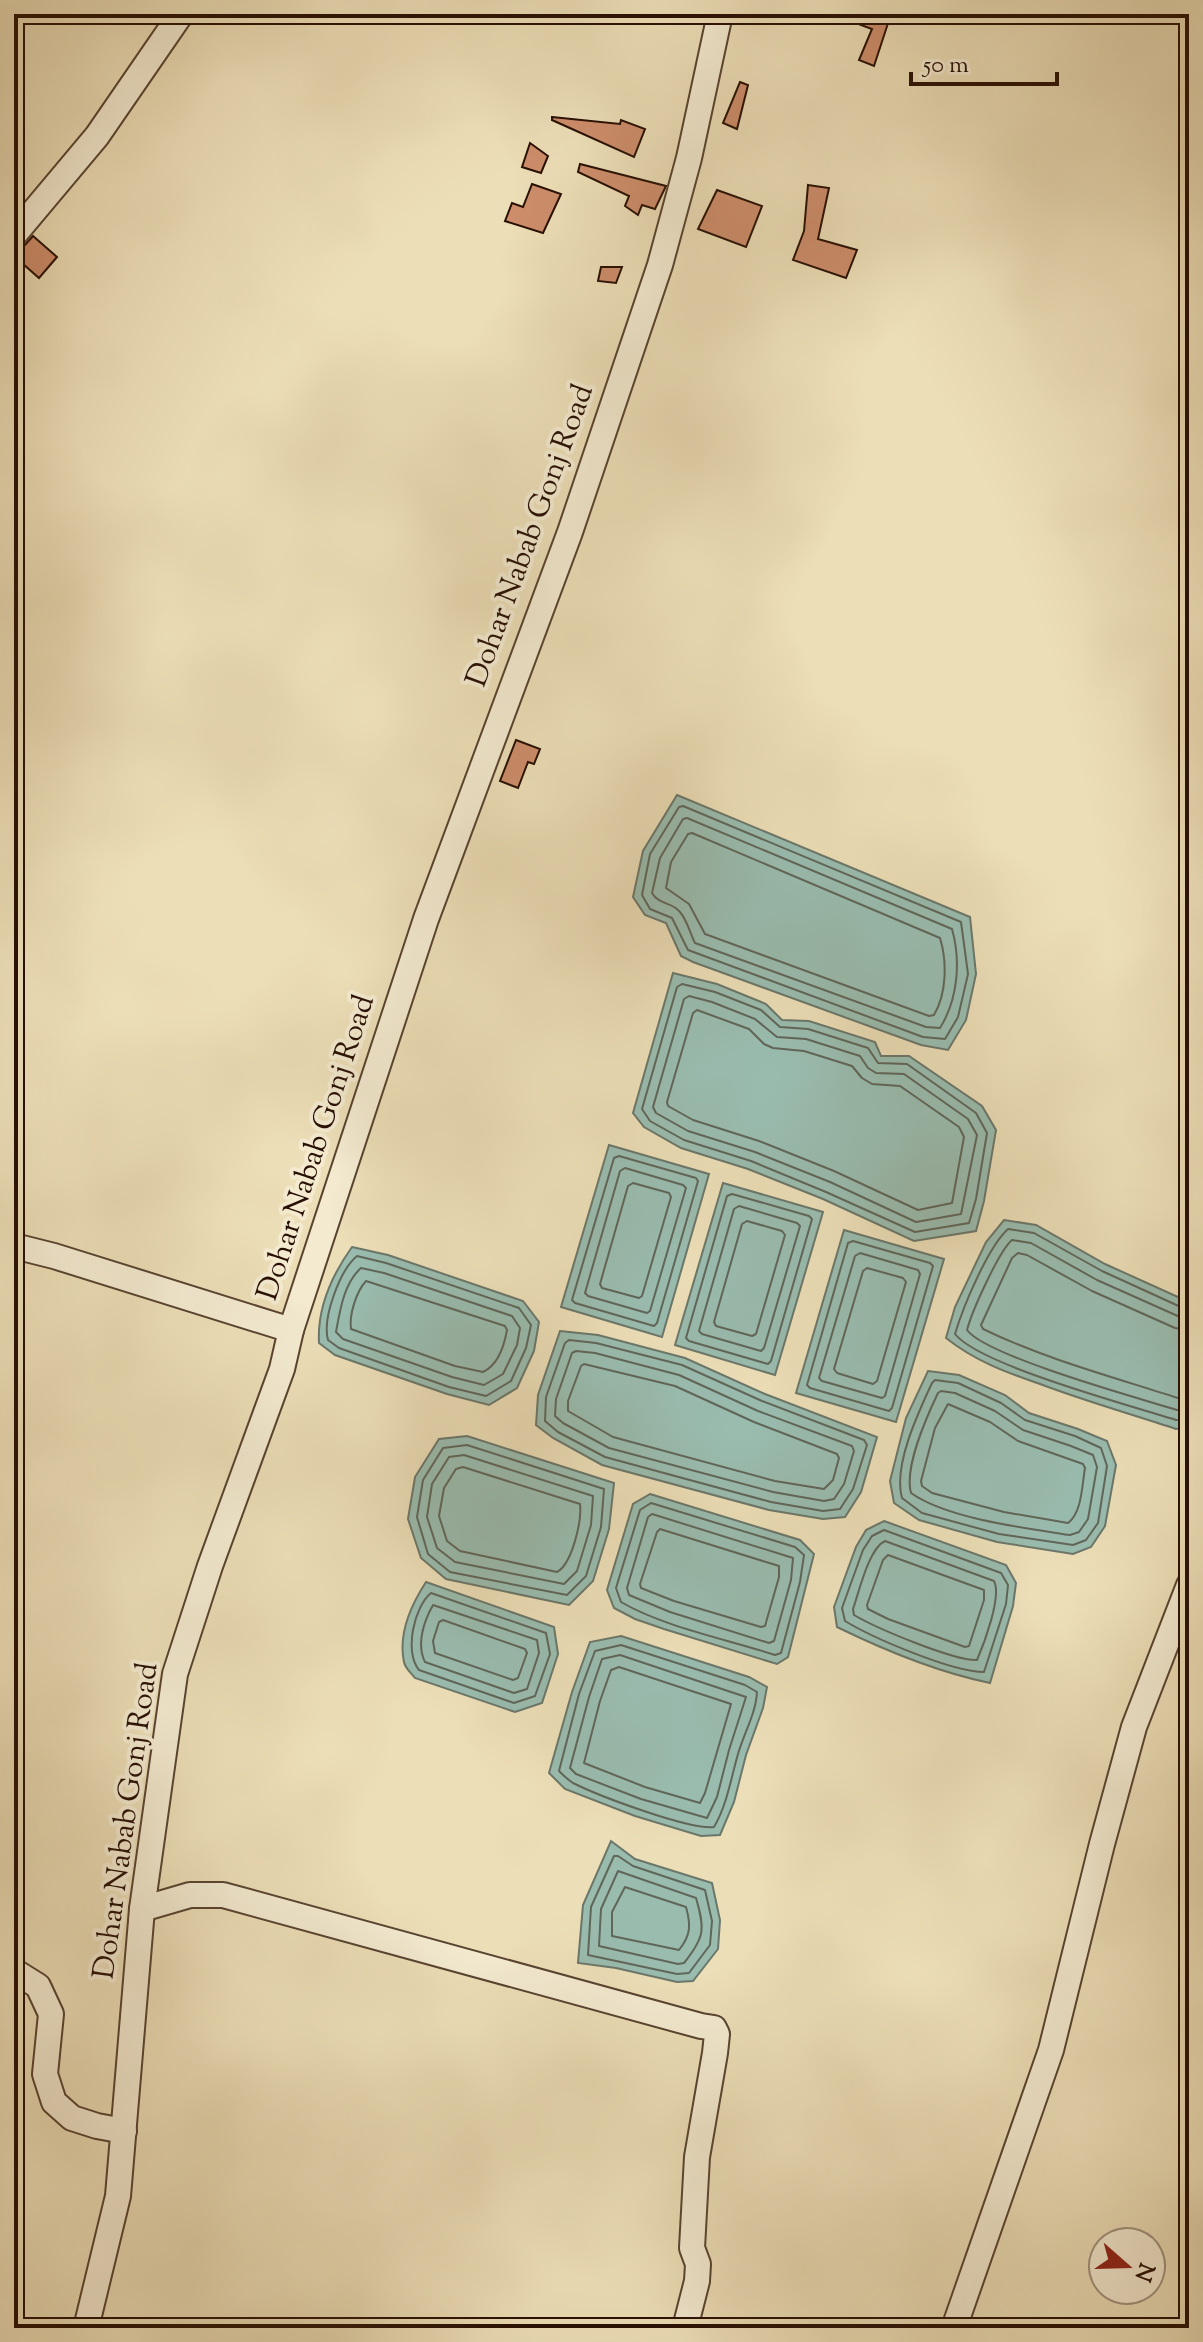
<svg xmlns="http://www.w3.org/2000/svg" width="1203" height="2342" font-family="'Sorts Mill Goudy',serif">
	<rect width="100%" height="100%" fill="#ecdeb7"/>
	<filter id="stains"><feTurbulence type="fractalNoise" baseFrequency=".0025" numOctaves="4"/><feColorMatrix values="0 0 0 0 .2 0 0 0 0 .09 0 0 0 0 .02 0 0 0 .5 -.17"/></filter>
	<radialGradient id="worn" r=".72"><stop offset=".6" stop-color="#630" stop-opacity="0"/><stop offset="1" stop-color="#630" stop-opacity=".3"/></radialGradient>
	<g fill="#99bcaf" stroke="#6b776a" stroke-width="2">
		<path d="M677,795L970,917L976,974L966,1020L948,1050L921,1045L693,962L681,956L666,923L645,915L633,897L643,851Z"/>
		<path d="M673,973L717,984L766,1004L782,1020L809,1021L875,1042L881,1056H909L982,1106L996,1130L984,1201L976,1231L914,1241L823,1199L748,1169L681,1148L644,1127L633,1113Z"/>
		<path d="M609,1145L709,1174L662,1337L561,1307Z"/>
		<path d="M723,1183L823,1212L775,1375L675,1345Z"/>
		<path d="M1004,1220L1036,1225L1105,1264L1189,1302V1427L1176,1429C1131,1414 1085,1401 1040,1384C1005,1372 975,1361 946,1338L955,1307L986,1242Z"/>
		<path d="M844,1230L944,1259L896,1422L796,1393Z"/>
		<path d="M352,1247L388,1255L523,1301L539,1322L534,1351L517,1388L489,1405L447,1394L335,1355L319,1343C317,1307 332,1275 352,1247Z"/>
		<path d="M560,1331L598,1335L685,1358L765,1394L877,1437L861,1492L845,1517L823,1519L769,1510L602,1465L553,1438L536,1425L538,1395Z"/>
		<path d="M928,1371L959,1375L1005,1395L1029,1413L1078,1429L1107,1441L1116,1465L1105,1526L1091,1547L1073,1554L997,1542L919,1520L894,1503L890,1481L906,1418Z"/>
		<path d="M467,1436L614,1483L609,1529L593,1581L569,1605L446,1579L421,1558L408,1519L415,1477L439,1439Z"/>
		<path d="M650,1494L800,1540L814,1554L788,1657L777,1664L664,1629L635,1619L614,1608L607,1590L633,1504Z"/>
		<path d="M884,1521L1006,1565L1016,1583L1013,1606L990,1683C937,1672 886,1651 837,1627L834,1607L856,1547L866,1530Z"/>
		<path d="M426,1582L554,1627L558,1654L542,1703L515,1712L415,1678C411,1673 405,1668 404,1662C398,1634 411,1605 426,1582Z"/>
		<path d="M621,1636L749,1677L767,1687L763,1708L746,1755L734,1802L720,1835L701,1836L635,1816L565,1789L549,1773L572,1692L590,1642Z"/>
		<path d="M611,1841L635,1859L712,1883L720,1920L718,1949L693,1981L677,1982L616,1968L578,1963L583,1905Z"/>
	</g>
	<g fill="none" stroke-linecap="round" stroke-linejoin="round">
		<g stroke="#606659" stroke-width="2">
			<path d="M683,806L961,922L968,974L958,1017L945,1039L923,1037L688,950L672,918L650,909L642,895L650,854L679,807Z"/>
			<path d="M687,818L952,929C961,961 958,999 940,1028L926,1027L695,943C690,933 687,920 680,912C672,902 659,905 652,893L660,858L683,819Z"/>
			<path d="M692,833L940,938C947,961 947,993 934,1015L929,1016L705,934L689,904L666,888L671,862L688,834Z"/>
			<path d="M682,984L715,992L761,1010L780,1027L808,1029L868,1048L878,1063L907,1064L976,1113L987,1133L976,1199L969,1223L915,1232L826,1192L751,1161L684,1140L650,1121L642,1109L677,987Z"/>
			<path d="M689,996L712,1002L755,1019L777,1037L806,1039L860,1056L868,1068L876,1073L904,1074L968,1119L977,1135L961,1214L916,1222L830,1182L755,1152L688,1131L656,1113L653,1107L684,999Z"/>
			<path d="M697,1010L749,1029L764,1044L773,1048L804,1051L852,1066L862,1078L872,1084L900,1086L959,1127L964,1137L952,1203L918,1210L834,1171L759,1141L693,1120L668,1106L667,1102L693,1013Z"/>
			<path d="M619,1156L696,1178L698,1181L657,1323L654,1326L575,1303L572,1300L614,1158Z"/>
			<path d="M625,1168L683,1185L686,1188L650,1311L647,1313L588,1296L585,1293L620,1171Z"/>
			<path d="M633,1183L669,1193L671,1197L642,1296L639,1298L602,1288L600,1284L628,1186Z"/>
			<path d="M732,1194L809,1216L812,1219L771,1361L768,1364L689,1341L686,1338L727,1196Z"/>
			<path d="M739,1206L797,1223L800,1226L764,1348L761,1351L702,1334L699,1331L734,1209Z"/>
			<path d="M747,1221L782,1231L785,1235L756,1334L752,1336L716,1326L714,1322L742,1224Z"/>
			<path d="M853,1241L930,1263L933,1266L892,1408L889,1411L810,1388L807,1385L848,1243Z"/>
			<path d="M860,1253L918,1270L920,1274L885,1396L882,1398L822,1381L819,1378L855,1256Z"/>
			<path d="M357,1256L386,1263L519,1308L531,1325L526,1348L511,1381L486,1396L449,1387L339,1348L328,1340C322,1318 340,1270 357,1256Z"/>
			<path d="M361,1268L384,1273L512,1316L520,1328L517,1345L503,1374L484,1385L452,1377L343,1339L336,1332C340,1310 344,1283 361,1268Z"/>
			<path d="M867,1268L903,1278L906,1282L877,1381L873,1384L837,1373L834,1369L863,1271Z"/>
			<path d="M366,1281L505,1326L507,1330C504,1347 498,1365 483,1372L455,1366L351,1329C349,1315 356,1292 366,1281Z"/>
			<path d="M1189,1308H1183L1102,1271L1034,1233L1008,1229C988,1247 963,1307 955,1334C979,1365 1132,1406 1176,1420H1189"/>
			<path d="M1189,1318L1180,1317L1097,1280L1031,1243L1012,1240C999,1251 972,1311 967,1330C986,1356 1138,1398 1177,1410H1189"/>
			<path d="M1189,1330L1175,1328L1092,1291L1027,1255L1018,1253L1012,1258L981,1325L983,1329C1045,1359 1113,1377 1178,1398L1189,1397"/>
			<path d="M569,1340L596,1343L682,1365L762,1401L864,1440L867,1445L853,1489L840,1509L823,1511L771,1502L605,1457L558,1432L545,1421L546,1397L565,1343Z"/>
			<path d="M576,1351L595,1353L679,1375L758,1411L852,1446L854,1451L844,1484L834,1499L824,1501L773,1492L609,1448L563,1423L555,1416L556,1399L572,1353Z"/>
			<path d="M584,1364L675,1386L754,1422L837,1454L839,1458L833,1480L824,1489L775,1481L613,1437L568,1411V1401L581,1366Z"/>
			<path d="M935,1380L958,1383L1001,1403L1025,1420L1075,1436L1101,1448L1107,1466L1098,1523L1086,1540L1073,1545L999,1534L922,1513L902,1498C893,1466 918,1413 932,1383Z"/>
			<path d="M941,1391L955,1393L995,1411L1023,1430L1071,1446L1093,1455L1097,1467L1088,1519L1079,1532L1070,1535C1025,1528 948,1519 911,1493C904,1468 927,1416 938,1393Z"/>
			<path d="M948,1404L990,1422L1018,1441L1083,1464L1085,1468C1082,1485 1082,1513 1068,1523L1004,1512L932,1493L922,1486L921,1481L935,1428Z"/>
			<path d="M467,1445L604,1489L601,1527L586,1576L567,1595L450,1572L428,1554L417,1517L423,1480L443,1448Z"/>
			<path d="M464,1455L593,1496L591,1525L577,1571L564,1584L455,1562L437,1548L427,1517L432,1484L449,1457Z"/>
			<path d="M463,1467L580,1504C582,1521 572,1564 557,1572L460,1551L447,1541L439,1516L444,1488L456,1469Z"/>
			<path d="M651,1503L795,1547L804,1555L800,1582L781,1653L775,1655C726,1639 664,1627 621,1602L616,1588L640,1510Z"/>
			<path d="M652,1514L793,1558L791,1580L774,1641L769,1643L670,1612L629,1595L627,1588L648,1517Z"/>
			<path d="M660,1529L779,1566V1577L765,1626L761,1627L674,1601L641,1588L640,1584L657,1532Z"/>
			<path d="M884,1530L1001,1573L1008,1585L1006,1604L984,1672C952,1672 873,1638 845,1621L842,1608L863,1550L872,1536Z"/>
			<path d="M885,1541L994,1581C1002,1596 984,1644 977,1660C954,1661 876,1628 854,1615L853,1609C859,1592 869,1548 885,1541Z"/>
			<path d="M888,1555L984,1590V1600L969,1646L965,1647L888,1619L868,1609L867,1605L883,1560Z"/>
			<path d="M431,1593L546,1633L550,1654L535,1696L514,1703L419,1670C404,1652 414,1607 431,1593Z"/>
			<path d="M433,1605L537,1640L539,1653L527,1689L514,1693L425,1662C416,1644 424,1621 433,1605Z"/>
			<path d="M443,1620L525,1649L527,1653L518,1678L513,1680L435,1653L433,1641L439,1622Z"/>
			<path d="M621,1645L745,1685L757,1692C756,1713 744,1733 738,1754C731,1778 727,1805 714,1827C689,1830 599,1796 573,1783C568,1780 564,1776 559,1771L579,1694L595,1651Z"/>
			<path d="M620,1655L746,1697L729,1750L717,1797L707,1818L641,1799L576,1774L570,1768L589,1697L602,1659Z"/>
			<path d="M619,1667L731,1704L705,1793L700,1803L645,1787L584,1763L600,1701L611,1670Z"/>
			<path d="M614,1856H618L633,1866L705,1890L712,1921L710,1945L689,1973L677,1974L588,1955L591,1907Z"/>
			<path d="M618,1871L696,1898C705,1929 705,1937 684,1963L678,1964L599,1946L601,1909Z"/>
			<path d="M625,1887L686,1907C691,1925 691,1935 679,1950L612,1936V1912Z"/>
		</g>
	</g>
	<g fill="#cd8d6b" stroke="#270f03" stroke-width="2">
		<path d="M837,14H891L874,66L859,60L872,29L837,16Z"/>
		<path d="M740,82L748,85L737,129L723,123Z"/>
		<path d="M552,117L620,124L621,120L645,129L634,157L552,120Z"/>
		<path d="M530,143L548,156L541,173L522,167Z"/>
		<path d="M580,164L666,186L655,209L642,205L638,215L625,206L629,196L578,172Z"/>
		<path d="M532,184L561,194L543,233L505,221L512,203L523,207Z"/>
		<path d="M808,185L829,188L818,239L857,250L846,278L793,260L804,231Z"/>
		<path d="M717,190L762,206L746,247L698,229Z"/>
		<path d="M33,236L57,257L39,278L14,256V250L25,245Z"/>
		<path d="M601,267H622L616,283L598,281Z"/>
		<path d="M516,740L540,749L534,764L528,762L518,788L500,781Z"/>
	</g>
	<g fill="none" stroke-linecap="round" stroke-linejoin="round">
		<g stroke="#584330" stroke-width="28">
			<g id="minor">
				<path d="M14,235L97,136L181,14"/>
				<path d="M14,1246L54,1256L291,1330"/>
				<path d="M142,1909L190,1895H223L701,2026L714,2028L717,2034L715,2053L697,2157L692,2248L698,2264L697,2281L685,2328"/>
				<path d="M14,1971L38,1986L51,2014L45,2074L54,2102L72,2118L97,2126L124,2131"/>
				<path d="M86,2328L118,2196L142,1909L175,1674L210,1566L282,1369L291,1330L426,919L570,532L660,265L689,158L720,14"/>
				<path d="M954,2328L1051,2050L1102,1844L1134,1727L1189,1585"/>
			</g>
		</g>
		<use href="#minor" stroke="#f3ead0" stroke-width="24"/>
	</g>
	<g text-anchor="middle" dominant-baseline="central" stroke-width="8" stroke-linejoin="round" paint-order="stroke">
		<g font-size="30" fill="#270f03" stroke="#f3ead0">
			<text transform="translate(531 536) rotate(-70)">Dohar Nabab Gonj Road</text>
			<text transform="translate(317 1148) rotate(-72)">Dohar Nabab Gonj Road</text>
			<text transform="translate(127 1821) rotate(-82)">Dohar Nabab Gonj Road</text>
		</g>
	</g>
	<rect width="1203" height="2342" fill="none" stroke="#ecdeb7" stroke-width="48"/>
	<rect x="16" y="16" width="1171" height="2310" fill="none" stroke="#270f03" stroke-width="4"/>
	<rect x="24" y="24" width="1155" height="2294" fill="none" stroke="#270f03" stroke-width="2"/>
	<g transform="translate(1127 2266) rotate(110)"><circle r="38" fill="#f3ead0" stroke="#a1927e" stroke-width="2"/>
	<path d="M0-6L14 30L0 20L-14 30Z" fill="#8f2418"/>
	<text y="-12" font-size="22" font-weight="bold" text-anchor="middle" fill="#270f03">N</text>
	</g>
	<path d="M911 72v12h146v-12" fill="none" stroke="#270f03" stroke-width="4"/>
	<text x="923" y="72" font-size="24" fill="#270f03" stroke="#f3ead0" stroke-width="6" paint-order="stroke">50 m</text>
	<rect width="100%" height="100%" filter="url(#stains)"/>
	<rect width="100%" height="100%" fill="url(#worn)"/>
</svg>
